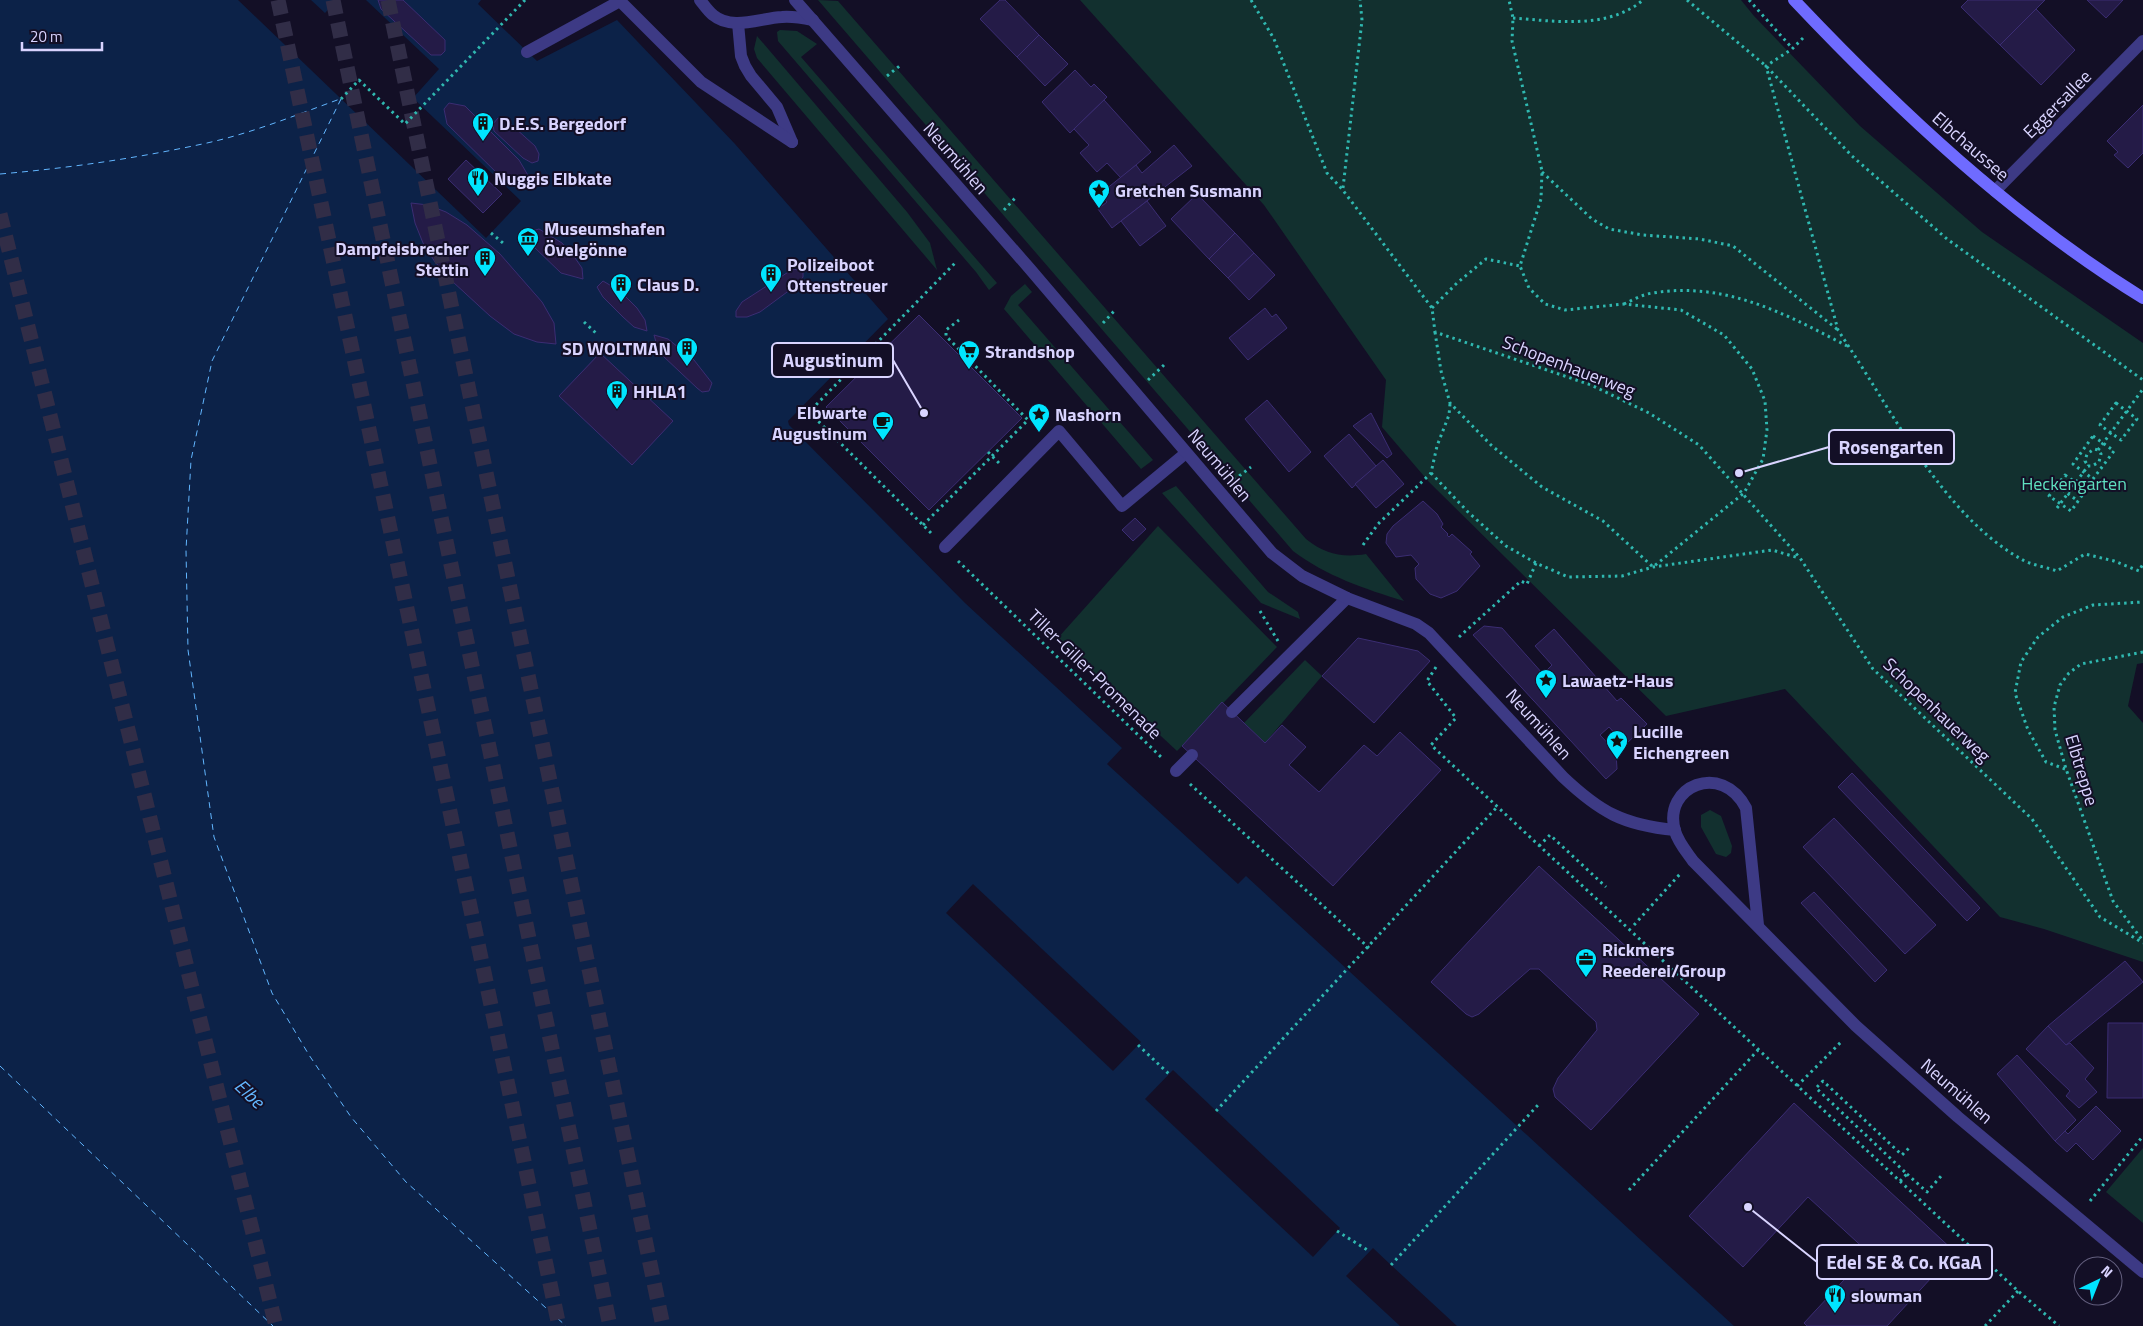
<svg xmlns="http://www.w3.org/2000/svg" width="2143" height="1326" font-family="'Titillium Web',sans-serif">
	<rect width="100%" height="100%" fill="#130f26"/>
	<g fill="#12302f">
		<path d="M818,0L838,1L1306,539C1325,554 1342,558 1366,554L1404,601C1365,589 1326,576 1293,551Z"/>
		<path d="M1080,0H1741L1754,16L1860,126L1982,232L2143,343V663L2137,664L2128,706L2143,723V962L2044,929L2000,917L1785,689L1666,716L1429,482L1382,427L1386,380L1264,205Z"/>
		<path d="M780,30L797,31L817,44L801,57L997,283L989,290L976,272L778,41L777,32Z"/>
		<path d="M757,36L907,212L930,243L937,270L757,58L754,49Z"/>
		<path d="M1025,284L1032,292L1018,305L1153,460L1141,469L1004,309L1011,296Z"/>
		<path d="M1176,486L1268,592L1298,612L1300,619L1261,603L1162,493Z"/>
		<path d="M1158,526L1277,647L1177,751L1057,639Z"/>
		<path d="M1305,660L1322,676L1265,743L1244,723Z"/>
		<path d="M1710,810L1721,816L1732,846L1731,853L1726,857L1716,854L1701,827V815Z"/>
		<path d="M2143,1148V1223L2106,1192Z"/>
	</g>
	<path fill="#0c2248" d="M0,0H481L478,4L537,61L617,20L735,144L888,319L788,421L789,425L965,603L1122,748L1107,764L1238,884L1246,876L1734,1326H0Z"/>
	<g fill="#130f26">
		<path d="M238,0H311L325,13L337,0H366L439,69L413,98L521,201L486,238Z"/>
		<path d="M973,884L1141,1042L1113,1071L946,913Z"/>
		<path d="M1173,1070L1340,1228L1313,1257L1145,1099Z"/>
		<path d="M1373,1248L1391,1265L1457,1326H1400L1346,1276Z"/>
	</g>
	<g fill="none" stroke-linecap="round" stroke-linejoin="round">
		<g stroke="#62b6ff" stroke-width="1" stroke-dasharray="6 5" stroke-linecap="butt">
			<path d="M341,99L212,361L191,460L186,550L188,650L214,837L272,993L309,1055L351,1117L406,1182L566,1326"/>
			<path d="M0,174C70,168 138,158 207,143C252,133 296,115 340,99"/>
			<path d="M0,1066L273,1326"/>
		</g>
	</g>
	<g fill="#241b47" stroke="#3b2d73">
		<path d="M378,0H403L445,40V51L441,55H431L381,9Z"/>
		<path d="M1000,0H1005L1039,35L1017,57L980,19Z"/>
		<path d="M1968,0H2045L2000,45L1961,7Z"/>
		<path d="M2087,0H2123L2106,18Z"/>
		<path d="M2036,9L2075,50L2041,85L2000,45Z"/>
		<path d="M1039,35L1068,64L1045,86L1017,57Z"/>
		<path d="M1075,70L1091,87L1094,84L1107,97L1070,133L1042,102Z"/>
		<path d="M1104,100L1151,152L1121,178L1107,163L1097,172L1080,153L1089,145L1074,129Z"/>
		<path d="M449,103L465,106L519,160L529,177L530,188H522L502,178L447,124L444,109Z"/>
		<path d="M2143,105V153L2128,168L2114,155L2118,152L2107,141Z"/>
		<path d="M498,118H504L535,146L539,154L538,161L532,163L523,158L494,131L493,124Z"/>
		<path d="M1174,145L1192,166L1112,228L1098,209L1107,202L1100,194L1136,165L1142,173Z"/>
		<path d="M466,160L502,194L483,213L448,179Z"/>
		<path d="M1197,194L1235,233L1209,259L1171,219Z"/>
		<path d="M1147,201L1166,226L1140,246L1121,221Z"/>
		<path d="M411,203L428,205L446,212L467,225L500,254L542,302L554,323L556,344L537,342L514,334L490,316L453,282L435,262L423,243L415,223Z"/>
		<path d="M539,229L562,243L575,258L582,268L583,279L561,273L533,246L530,238L532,231Z"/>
		<path d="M1235,233L1254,253L1228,278L1209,259Z"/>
		<path d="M1254,253L1275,275L1249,300L1228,278Z"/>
		<path d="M793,269L803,271V277L798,284L760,312L747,317H736V311L742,302Z"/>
		<path d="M603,281L620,291L637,308L645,320L647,331L634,327L623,317L603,297L597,287Z"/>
		<path d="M1265,308L1272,317L1276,314L1287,328L1248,360L1229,338Z"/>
		<path d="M919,315L1022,418L929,510L826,407Z"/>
		<path d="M654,335L668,339L694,360L712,383L709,391L702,392L697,388L663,356L658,349Z"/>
		<path d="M600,353L673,421L632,465L559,396Z"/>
		<path d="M1267,400L1311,452L1289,472L1245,419Z"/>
		<path d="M1371,413L1392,454L1387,458L1353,426Z"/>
		<path d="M1349,434L1376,466L1352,488L1324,456Z"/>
		<path d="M1383,460L1404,484L1376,508L1355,484Z"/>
		<path d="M1423,501L1437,514L1443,524L1441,527L1448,534L1447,535L1449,537L1452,534L1472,552L1470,554L1480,566L1457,591L1441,598L1430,594L1416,579L1415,568L1419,564L1411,555L1396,557L1386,543L1387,534L1393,526Z"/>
		<path d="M1135,518L1146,529L1133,541L1122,530Z"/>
		<path d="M1484,626L1502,628L1543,674L1552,665L1535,646L1554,629L1617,701L1621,698L1647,724L1625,745L1609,727L1600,735L1616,752L1617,769L1606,779L1473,635Z"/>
		<path d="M1358,638L1418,651L1430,661L1374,723L1322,676Z"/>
		<path d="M1222,702L1265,743L1282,725L1306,747L1289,765L1319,792L1364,745L1377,756L1400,732L1441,770L1333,886L1182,746Z"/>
		<path d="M1852,773L1980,908L1967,921L1838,787Z"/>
		<path d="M1834,818L1936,925L1905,954L1803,847Z"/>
		<path d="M1539,866L1699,1014L1591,1130L1555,1097L1553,1089L1558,1078L1597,1030L1596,1022L1539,969H1530L1479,1014L1472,1017L1466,1014L1431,982Z"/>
		<path d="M1814,892L1887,970L1875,982L1801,903Z"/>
		<path d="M2125,961L2143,982L2066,1045L2048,1026Z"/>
		<path d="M2108,1023H2143V1098H2107Z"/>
		<path d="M2048,1026L2066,1045L2070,1043L2094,1068L2085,1079L2097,1092L2079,1108L2066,1096L2070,1091L2026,1049Z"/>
		<path d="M2017,1055L2076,1120L2055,1141L1997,1074Z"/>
		<path d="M1794,1103L1955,1252L1887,1326H1807L1804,1323L1869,1253L1808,1197L1743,1267L1689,1216Z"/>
		<path d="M2096,1106L2121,1131L2093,1160L2076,1143L2067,1152L2055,1141L2065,1131L2068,1134Z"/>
	</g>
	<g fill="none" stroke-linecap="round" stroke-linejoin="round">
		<g stroke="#312d47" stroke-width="15" stroke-dasharray="15 8" stroke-linecap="butt">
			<path d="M278,0L559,1326"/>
			<path d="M333,0L610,1326"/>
			<path d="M388,0L663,1326"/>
			<path d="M0,214L276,1326"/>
		</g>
		<g stroke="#2fb8b0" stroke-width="3" stroke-dasharray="2.5 4" stroke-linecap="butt">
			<path d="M1251,0L1274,39L1327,173L1342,189L1432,308L1435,332L1591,385L1649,413L1699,445L1800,558L1873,669L2032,819L2100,917L2143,943"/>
			<path d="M1687,0L1766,66L1852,156L1947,239L2143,380"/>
			<path d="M1749,0L1792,48"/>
			<path d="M1513,18C1554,21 1608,30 1643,0"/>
			<path d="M1803,38L1792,49L1766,66L1838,330L1849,347C1896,418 1945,516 2021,559C2031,565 2046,567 2057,571L2085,554L2114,561L2139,571L2143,564"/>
			<path d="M887,76L902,64"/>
			<path d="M341,99L359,80L405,124L525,0"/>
			<path d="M1542,172L1592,219L1609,229L1643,235L1700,239L1733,246L1838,330"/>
			<path d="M1343,188L1362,20L1360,0"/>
			<path d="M1004,210L1017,196"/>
			<path d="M491,233L503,243"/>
			<path d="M1624,304C1633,300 1643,294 1653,293C1725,281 1786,314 1847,346"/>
			<path d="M1432,308L1457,283L1486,259L1520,266"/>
			<path d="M584,322L597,334"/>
			<path d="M1103,323L1116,309"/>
			<path d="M1435,332L1441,371L1450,403L1491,445L1542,487L1603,521L1653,567L1744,493L1763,459L1767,430L1765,401L1752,369L1724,335L1681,310L1624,304L1565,310L1545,304L1529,288L1520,266L1541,199L1542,171L1512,41L1513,18L1509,0"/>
			<path d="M1148,380L1164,365"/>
			<path d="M649,399L651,397"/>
			<path d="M2116,403L2137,419L2121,440L2100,425Z"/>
			<path d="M2093,436L2114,451L2093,479L2073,464Z"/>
			<path d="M2098,450L2143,389"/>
			<path d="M988,452L1000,464"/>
			<path d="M1431,473L1468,512L1506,546L1536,563L1568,577L1622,576L1653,567L1772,550L1799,558"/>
			<path d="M2065,475L2086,490L2071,511L2049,496Z"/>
			<path d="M1234,480L1251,467"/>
			<path d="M2057,486L2078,501"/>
			<path d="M2057,508L2088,466H2092L2099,462L2101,454L2098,450L2094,449L2087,454L2085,461L2088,466"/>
			<path d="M923,525L1028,420L946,336V330L959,320"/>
			<path d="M931,533L809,412L956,262"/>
			<path d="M1363,545L1378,524L1431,473L1437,446L1449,415L1450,404"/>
			<path d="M958,561L1162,758"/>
			<path d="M1260,611L1278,641"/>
			<path d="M1459,637L1521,581L1527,584L1536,563"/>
			<path d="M2143,652L2081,664L2069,673L2060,685L2054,707L2055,730L2066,769L2113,901L2143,941"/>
			<path d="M1436,667L1427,681L1456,718L1431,745L2018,1291L2059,1326"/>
			<path d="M2065,769L2046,762L2028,730L2015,693L2021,662L2038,637L2063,617L2093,605L2143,602"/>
			<path d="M1190,784L1369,948"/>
			<path d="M1539,846L1550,835L1606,887"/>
			<path d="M1634,925L1680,874"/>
			<path d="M1138,1045L1169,1074"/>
			<path d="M1797,1086L1842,1041"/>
			<path d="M1216,1111L1497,807"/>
			<path d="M1907,1174L1927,1192L1942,1175"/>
			<path d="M1900,1181L1907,1174L1816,1088L1823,1081L1902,1155L1911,1146"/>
			<path d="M1629,1190L1758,1050"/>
			<path d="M2090,1201L2143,1136"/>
			<path d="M1337,1231L1369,1251"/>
			<path d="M1391,1265L1538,1105"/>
			<path d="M1985,1326L2018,1291"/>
		</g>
		<g stroke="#3d3a85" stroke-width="12">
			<path d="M738,23L741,56L745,66L751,76L777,107L792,142"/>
			<path d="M527,52L620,1L701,82L792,142"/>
			<path d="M945,547L1059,431L1122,506L1186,453"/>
			<path d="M1232,712L1347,598"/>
			<path d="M1176,771L1192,755"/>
		</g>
		<g stroke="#3d3a85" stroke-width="12">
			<path d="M700,0C704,5 708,11 713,15C732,31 760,18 782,17C793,16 803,18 813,20"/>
			<path d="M795,0L1030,269L1272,553L1302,576L1347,598L1416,624L1429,633L1563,777C1600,812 1623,825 1675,830"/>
			<path d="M1995,191L2143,41"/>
			<path d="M1758,925L1746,808C1722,761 1662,786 1675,831C1678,842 1686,851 1693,861L1856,1026L1958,1117L2143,1272"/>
		</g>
		<path stroke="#6f6bff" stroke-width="12" d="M1794,0C1899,111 2012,217 2143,298"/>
	</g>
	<defs>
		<g id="building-pin" transform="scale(1.125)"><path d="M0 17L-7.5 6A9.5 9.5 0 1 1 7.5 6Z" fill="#00e5ff" stroke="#130f26"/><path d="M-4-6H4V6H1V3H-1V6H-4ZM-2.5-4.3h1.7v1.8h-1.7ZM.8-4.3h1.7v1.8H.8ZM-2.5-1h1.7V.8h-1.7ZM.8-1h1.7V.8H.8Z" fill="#111"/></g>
		<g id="restaurant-pin" transform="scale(1.125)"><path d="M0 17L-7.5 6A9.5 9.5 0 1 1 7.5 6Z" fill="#00e5ff" stroke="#130f26"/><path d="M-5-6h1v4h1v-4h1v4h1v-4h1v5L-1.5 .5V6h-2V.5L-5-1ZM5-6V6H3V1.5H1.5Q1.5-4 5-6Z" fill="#111"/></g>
		<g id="sight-pin" transform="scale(1.125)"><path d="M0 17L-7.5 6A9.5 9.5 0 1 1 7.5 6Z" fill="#00e5ff" stroke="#130f26"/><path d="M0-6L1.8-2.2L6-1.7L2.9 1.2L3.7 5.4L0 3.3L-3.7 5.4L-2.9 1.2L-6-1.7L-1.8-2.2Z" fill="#111"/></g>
		<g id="museum-pin" transform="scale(1.125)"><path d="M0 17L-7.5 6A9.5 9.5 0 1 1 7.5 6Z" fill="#00e5ff" stroke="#130f26"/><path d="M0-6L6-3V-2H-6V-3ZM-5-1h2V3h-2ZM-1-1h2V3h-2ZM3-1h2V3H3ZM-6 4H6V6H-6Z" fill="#111"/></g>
		<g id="supermarket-pin" transform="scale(1.125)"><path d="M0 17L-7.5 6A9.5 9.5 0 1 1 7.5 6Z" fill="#00e5ff" stroke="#130f26"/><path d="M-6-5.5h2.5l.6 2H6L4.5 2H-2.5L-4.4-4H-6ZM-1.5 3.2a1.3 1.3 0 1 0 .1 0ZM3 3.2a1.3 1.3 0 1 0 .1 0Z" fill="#111"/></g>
		<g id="cafe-pin" transform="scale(1.125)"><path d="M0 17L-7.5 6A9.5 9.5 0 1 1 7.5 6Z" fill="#00e5ff" stroke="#130f26"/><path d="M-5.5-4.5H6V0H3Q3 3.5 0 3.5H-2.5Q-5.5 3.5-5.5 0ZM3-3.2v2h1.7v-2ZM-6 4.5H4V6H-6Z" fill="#111"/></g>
		<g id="office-pin" transform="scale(1.125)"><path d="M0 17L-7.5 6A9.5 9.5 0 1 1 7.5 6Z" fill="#00e5ff" stroke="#130f26"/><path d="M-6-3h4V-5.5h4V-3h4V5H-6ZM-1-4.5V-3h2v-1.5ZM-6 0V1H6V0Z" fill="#111"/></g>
	</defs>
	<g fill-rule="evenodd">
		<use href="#building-pin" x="483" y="123"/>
		<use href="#restaurant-pin" x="478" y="178"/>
		<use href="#sight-pin" x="1099" y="190"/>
		<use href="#museum-pin" x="528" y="238"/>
		<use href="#building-pin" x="485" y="258"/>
		<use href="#building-pin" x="771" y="274"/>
		<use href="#building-pin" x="621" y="284"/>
		<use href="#building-pin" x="687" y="348"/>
		<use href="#supermarket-pin" x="969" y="351"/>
		<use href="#building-pin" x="617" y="391"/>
		<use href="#sight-pin" x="1039" y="414"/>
		<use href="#cafe-pin" x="883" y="422"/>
		<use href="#sight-pin" x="1546" y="680"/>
		<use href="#sight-pin" x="1617" y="741"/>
		<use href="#office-pin" x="1586" y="959"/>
		<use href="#restaurant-pin" x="1835" y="1295"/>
	</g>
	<g text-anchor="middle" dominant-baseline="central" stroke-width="4" stroke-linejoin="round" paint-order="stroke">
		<g font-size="18" fill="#d9d4ff" stroke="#130f26">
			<text transform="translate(2057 104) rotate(-45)">Eggersallee</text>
			<text transform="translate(1971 146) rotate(41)">Elbchaussee</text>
			<text transform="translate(956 158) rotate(49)">Neumühlen</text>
			<text transform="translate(1569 366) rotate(21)">Schopenhauerweg</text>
			<text transform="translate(1220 465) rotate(50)">Neumühlen</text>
			<text transform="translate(1095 674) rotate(44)">Tiller-Giller-Promenade</text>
			<text transform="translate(1937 710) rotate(44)">Schopenhauerweg</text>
			<text transform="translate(1539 724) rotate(48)">Neumühlen</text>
			<text transform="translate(2082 770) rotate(73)">Elbtreppe</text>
			<text transform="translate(1957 1091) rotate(41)">Neumühlen</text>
		</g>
		<g font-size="18" font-weight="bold" fill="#d9d4ff" stroke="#130f26" text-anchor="start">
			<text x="499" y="123">D.E.S. Bergedorf</text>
			<text x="494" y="178">Nuggis Elbkate</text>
			<text x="1115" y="190">Gretchen Susmann</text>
			<text x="544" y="228">Museumshafen<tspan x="544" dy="21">Övelgönne</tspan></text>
			<text x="469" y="248" text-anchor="end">Dampfeisbrecher<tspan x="469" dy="21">Stettin</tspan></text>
			<text x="787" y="264">Polizeiboot<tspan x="787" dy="21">Ottenstreuer</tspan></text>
			<text x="637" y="284">Claus D.</text>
			<text x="671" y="348" text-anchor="end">SD WOLTMAN</text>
			<text x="985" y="351">Strandshop</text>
			<text x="633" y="391">HHLA1</text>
			<text x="867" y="412" text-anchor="end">Elbwarte<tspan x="867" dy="21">Augustinum</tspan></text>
			<text x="1055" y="414">Nashorn</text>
			<text x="1562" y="680">Lawaetz-Haus</text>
			<text x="1633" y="731">Lucille<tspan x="1633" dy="21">Eichengreen</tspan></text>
			<text x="1602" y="949">Rickmers<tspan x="1602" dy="21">Reederei/Group</tspan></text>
			<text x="1851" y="1295">slowman</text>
		</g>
		<g font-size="18" fill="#5fe0c0" stroke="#130f26">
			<text x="2074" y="483">Heckengarten</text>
		</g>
		<g font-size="19" font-style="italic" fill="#62b6ff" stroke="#130f26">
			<text transform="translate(250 1093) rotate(43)">Elbe</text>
		</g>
	</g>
	<path fill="none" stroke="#d9d4ff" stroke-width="2" d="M924 413L893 360M1739 473L1829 447M1748 1207L1817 1262"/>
	<g fill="#d9d4ff" stroke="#130f26" stroke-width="2">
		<circle cx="924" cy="413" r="5"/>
		<circle cx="1739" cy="473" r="5"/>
		<circle cx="1748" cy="1207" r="5"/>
	</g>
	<g fill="#130f26" stroke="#d9d4ff" stroke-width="2">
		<rect x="772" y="343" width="121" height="34" rx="5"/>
		<rect x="1829" y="430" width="125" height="34" rx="5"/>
		<rect x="1817" y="1245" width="175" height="34" rx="5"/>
	</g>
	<g font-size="19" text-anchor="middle" font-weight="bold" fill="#d9d4ff">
		<text x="833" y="367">Augustinum</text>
		<text x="1891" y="454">Rosengarten</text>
		<text x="1904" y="1269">Edel SE &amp; Co. KGaA</text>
	</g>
	<g transform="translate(2098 1281) rotate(43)"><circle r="24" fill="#130f26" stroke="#625e7d"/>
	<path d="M0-4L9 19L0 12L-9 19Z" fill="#00e5ff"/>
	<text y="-8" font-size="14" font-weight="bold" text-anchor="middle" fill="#d9d4ff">N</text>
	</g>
	<path d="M22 42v8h80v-8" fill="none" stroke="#d9d4ff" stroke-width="2.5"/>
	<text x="30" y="42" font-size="15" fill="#d9d4ff" stroke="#130f26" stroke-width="4" paint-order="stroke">20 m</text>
</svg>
